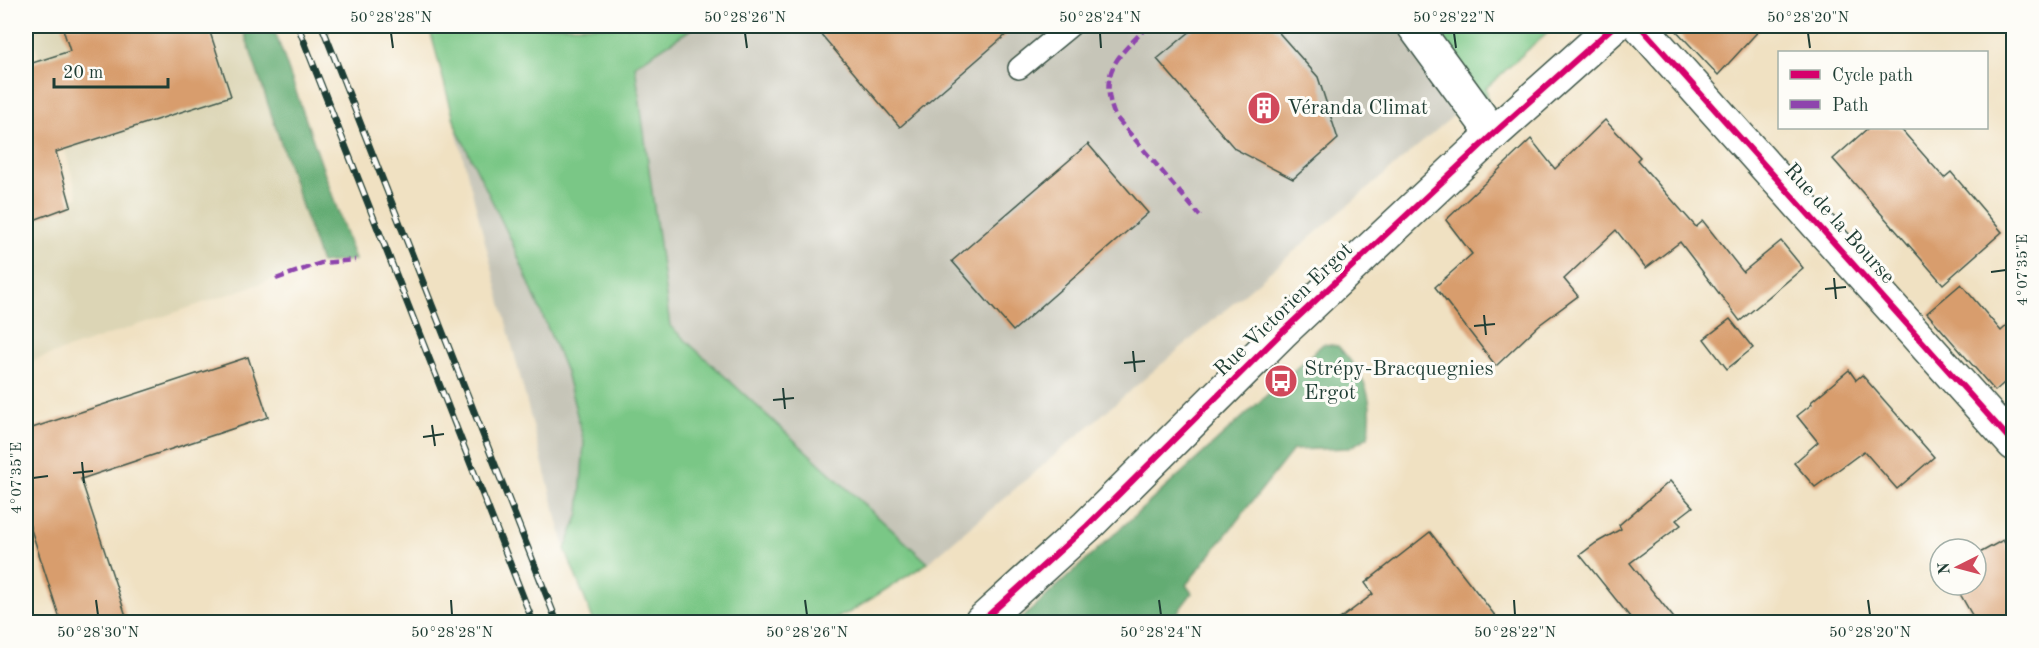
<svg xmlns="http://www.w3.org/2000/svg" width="2039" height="648" font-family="'Old Standard TT',serif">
	<rect width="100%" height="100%" fill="#fdfcf7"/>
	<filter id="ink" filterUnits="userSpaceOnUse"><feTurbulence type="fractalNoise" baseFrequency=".0167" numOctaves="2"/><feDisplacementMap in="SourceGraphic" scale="12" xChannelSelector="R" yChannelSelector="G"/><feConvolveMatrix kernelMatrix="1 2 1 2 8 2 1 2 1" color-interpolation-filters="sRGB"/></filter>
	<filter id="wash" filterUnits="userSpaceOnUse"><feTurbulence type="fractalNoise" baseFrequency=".008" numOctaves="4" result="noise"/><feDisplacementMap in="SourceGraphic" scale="24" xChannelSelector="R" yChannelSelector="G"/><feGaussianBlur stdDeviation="1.35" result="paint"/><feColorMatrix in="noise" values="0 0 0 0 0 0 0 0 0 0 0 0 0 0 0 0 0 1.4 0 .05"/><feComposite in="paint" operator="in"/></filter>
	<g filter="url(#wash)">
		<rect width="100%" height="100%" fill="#f0e1c2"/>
		<path fill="#dcd5b5" d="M30,26H242L321,263L26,363V217L78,197Z"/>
		<path fill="#c6c5b8" d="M429,26H1554L1486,88L928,563L850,612L825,622H594L565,549Z"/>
		<g fill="#7ac786" stroke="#4c825d" stroke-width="1.5">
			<path d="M429,26H696L635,65L670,326L928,563L850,612L825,622H594L565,549L579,514L584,442L566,372L511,240L456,127Z"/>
			<path d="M1414,26H1554L1486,88L1493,134Z"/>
		</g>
		<g fill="#63ac73" stroke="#417454" stroke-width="1.5">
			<path d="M242,26H273L355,260L321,263Z"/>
			<path d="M1323,344L1338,346C1364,375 1376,398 1368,437L1349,448L1293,450L1186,585L1192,593L1170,622H1018Z"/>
		</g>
		<g id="blocks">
			<g fill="#d89d6d">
				<path d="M62,26H208L231,96L56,152L71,206L26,223V65L70,51Z"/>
				<path d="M814,26H1016L900,127Z"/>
				<path d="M1197,26H1273L1318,77L1338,139L1293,179L1235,149L1157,59Z"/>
				<path d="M1672,26H1763L1718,75Z"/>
				<path d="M1605,120L1640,157L1637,160L1696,227L1703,221L1743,272L1781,241L1803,268L1740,321L1680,242L1646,268L1616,230L1564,279L1578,296L1539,325L1496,366L1435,287L1472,254L1446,220L1531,139L1555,169Z"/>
				<path d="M1868,128H1900L1944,178L1951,172L2002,232L1943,284L1833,159Z"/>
				<path d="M1088,144L1148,213L1013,331L952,261Z"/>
				<path d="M1961,284L2001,331L2013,320V375L1995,391L1927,313Z"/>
				<path d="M1730,319L1753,348L1727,369L1704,339Z"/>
				<path d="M248,357L268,417L81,479L128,622H61L26,514V430Z"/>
				<path d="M1849,370L1856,380L1862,375L1934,457L1897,489L1864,451L1815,487L1794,463L1818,442L1797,416L1812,404L1811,402Z"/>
				<path d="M1670,481L1693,507L1676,520L1681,525L1630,563L1677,622H1634L1580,555L1596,543L1621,529L1619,525Z"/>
				<path d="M1430,532L1500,622H1336L1373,594L1365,583Z"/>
				<path d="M2003,540L2013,558V622H1976L1955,585H1976V555Z"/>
			</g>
		</g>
	</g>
	<g filter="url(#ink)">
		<use href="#blocks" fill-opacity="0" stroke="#3e5649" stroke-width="1.5"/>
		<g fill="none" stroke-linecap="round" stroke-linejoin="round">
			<g stroke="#3e5649" stroke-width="24">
				<path id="service" d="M1019,68L1070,26"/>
			</g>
			<g stroke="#3e5649" stroke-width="36">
				<g id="minor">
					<path d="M1414,26L1493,134"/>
					<path d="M1640,26L2014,444"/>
				</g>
			</g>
			<g stroke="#3e5649" stroke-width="36">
				<path id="tertiary" d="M981,622L1087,526L1281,333L1493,134L1614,26"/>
			</g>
			<use href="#service" stroke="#fff" stroke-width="21"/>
			<use href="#minor" stroke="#fff" stroke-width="33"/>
			<use href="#tertiary" stroke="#fff" stroke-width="33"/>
			<g stroke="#1f3d34" stroke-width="7">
				<g id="rail">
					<path d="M298,26L533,622"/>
					<path d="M322,26L557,622"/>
				</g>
			</g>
			<use href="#rail" stroke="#fdfcf7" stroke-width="4.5" stroke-dasharray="14" stroke-linecap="butt"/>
			<g stroke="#8e44ad" stroke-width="4.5" stroke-dasharray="9 4.5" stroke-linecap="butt">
				<path d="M1148,26C1119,55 1097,72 1115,116L1200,216"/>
				<path d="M276,279L321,263L355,260"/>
			</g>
			<g stroke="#fdfcf7" stroke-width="10">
				<g id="cycleway">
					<path d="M1640,26L2014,444"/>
					<path d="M981,622L1087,526L1281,333L1493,134L1614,26"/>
				</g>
			</g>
			<use href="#cycleway" stroke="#d6006c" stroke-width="6"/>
		</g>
	</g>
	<path fill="none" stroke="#1f3d34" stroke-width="2" d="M391,33L393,48M745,33L747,48M1100,33L1101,48M1454,33L1456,48M1808,33L1810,48M1991,272L2006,270M1834,278L1836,299M1825,289L1846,287M1484,315L1486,335M1474,326L1495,324M1133,351L1135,372M1124,363L1145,361M783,388L785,409M773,400L794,398M432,425L435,446M423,437L444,434M82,462L84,483M73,473L93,471M33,478L48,476M96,600L98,615M451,600L452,615M805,600L807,615M1159,600L1161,615M1514,600L1515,615M1868,600L1870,615"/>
	<defs>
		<g id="building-disc" transform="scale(1.725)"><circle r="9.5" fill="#d1495b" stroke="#fdfcf7"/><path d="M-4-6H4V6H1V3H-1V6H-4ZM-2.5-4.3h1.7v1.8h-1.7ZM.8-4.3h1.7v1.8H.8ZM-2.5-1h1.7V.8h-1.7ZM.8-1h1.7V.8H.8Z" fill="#fff"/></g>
		<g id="bus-disc" transform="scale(1.725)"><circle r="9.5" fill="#d1495b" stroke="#fdfcf7"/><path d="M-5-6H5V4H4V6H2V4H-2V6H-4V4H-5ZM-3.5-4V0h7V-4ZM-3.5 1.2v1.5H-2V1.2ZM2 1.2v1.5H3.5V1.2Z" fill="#fff"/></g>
	</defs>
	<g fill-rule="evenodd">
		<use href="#building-disc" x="1264" y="108"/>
		<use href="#bus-disc" x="1281" y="381"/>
	</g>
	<g text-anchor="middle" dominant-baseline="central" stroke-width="6" stroke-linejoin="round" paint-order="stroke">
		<g font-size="21" fill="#1f3d34" stroke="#fdfcf7" text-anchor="start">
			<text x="1287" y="108">Véranda Climat</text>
			<text x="1304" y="369">Strépy-Bracquegnies<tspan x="1304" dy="24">Ergot</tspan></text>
		</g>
		<g font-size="21" fill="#1f3d34" stroke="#fdfcf7">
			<text transform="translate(1839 224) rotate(48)">Rue de la Bourse</text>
			<text transform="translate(1284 310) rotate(-44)">Rue Victorien Ergot</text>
		</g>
	</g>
	<rect width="2039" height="648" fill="none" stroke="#fdfcf7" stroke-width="66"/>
	<rect x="1778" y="51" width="210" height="78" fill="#fdfcf7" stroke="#a4b0a9" stroke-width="1.5"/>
	<rect x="1790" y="70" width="30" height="9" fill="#d6006c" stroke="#a4b0a9" stroke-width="1.5"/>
	<text x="1832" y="81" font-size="18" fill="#1f3d34">Cycle path</text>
	<rect x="1790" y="100" width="30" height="9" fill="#8e44ad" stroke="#a4b0a9" stroke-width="1.5"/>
	<text x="1832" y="111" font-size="18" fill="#1f3d34">Path</text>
	<g transform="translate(1958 567) rotate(264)"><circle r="28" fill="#fdfcf7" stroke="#a4b0a9" stroke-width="1.5"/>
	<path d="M0-4.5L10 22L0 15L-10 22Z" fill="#d1495b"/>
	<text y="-9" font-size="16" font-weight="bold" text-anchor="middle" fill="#1f3d34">N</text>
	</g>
	<path d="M54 78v9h114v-9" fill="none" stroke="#1f3d34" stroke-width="3"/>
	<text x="63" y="78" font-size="18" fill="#1f3d34" stroke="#fdfcf7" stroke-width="4.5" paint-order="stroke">20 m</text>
	<rect x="33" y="33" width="1973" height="582" fill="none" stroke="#1f3d34" stroke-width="2"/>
	<g font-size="15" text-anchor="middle" fill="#1f3d34">
		<text x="391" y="22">50°28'28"N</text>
		<text x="745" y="22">50°28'26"N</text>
		<text x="1100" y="22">50°28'24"N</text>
		<text x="1454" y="22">50°28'22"N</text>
		<text x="1808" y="22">50°28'20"N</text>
		<text transform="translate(2022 270) rotate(-90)" y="5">4°07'35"E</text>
		<text transform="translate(16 478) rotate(-90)" y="5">4°07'35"E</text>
		<text x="98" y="637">50°28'30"N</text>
		<text x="452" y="637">50°28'28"N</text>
		<text x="807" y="637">50°28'26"N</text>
		<text x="1161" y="637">50°28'24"N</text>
		<text x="1515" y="637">50°28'22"N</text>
		<text x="1870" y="637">50°28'20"N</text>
	</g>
</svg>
